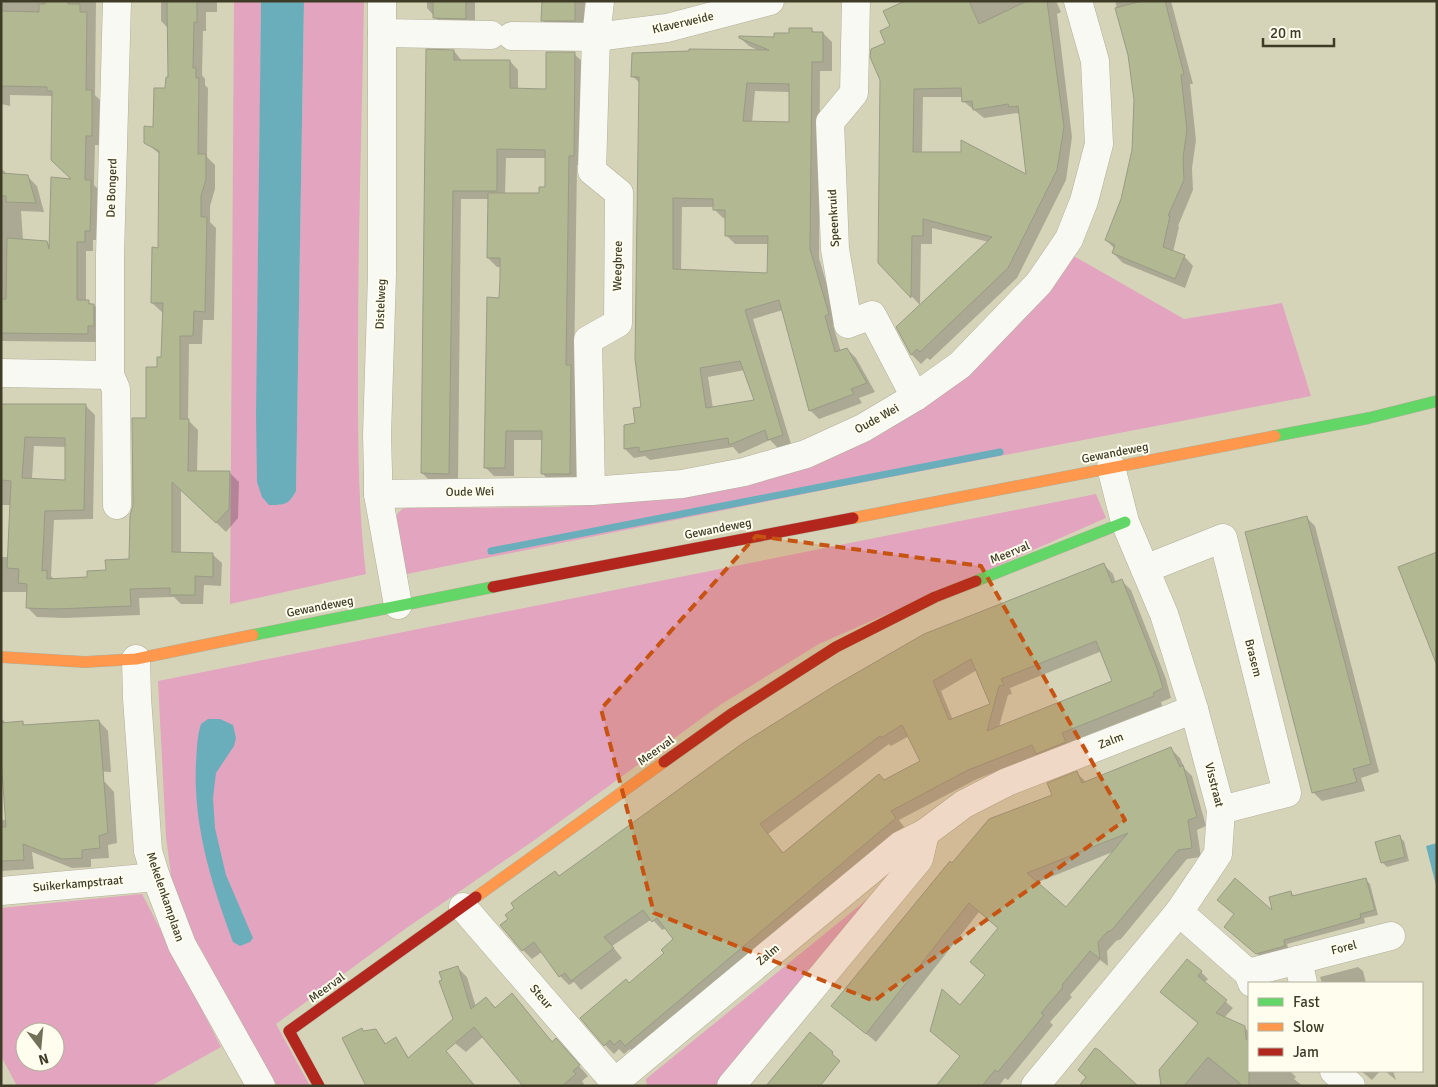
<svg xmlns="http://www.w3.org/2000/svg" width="1438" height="1087" font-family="Signika,sans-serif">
	<rect width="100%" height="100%" fill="#d6d4b8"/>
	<g fill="#e2a4bf" fill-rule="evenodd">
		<path d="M234,1H261L259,207L269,505C283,505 290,504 296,491L304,1H364C362,118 358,234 358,350C358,425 357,499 366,574L230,604Z"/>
		<path d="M1072,255L1184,319L1282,303L1311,396L839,487L407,574L394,534V518L402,509L413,507L446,508L559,507L627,502L818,463L878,435L925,407L967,374Z"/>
		<path d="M1096,494L1106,518L819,644L720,705L536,839L405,929L276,1024L310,1086H277L194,937L172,882L166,837L158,681Z"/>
		<path d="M896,876L724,1086H647L646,1079Z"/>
		<path d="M142,894L221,1047L151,1086H17L1,1056V908ZM25,1032H55V1062H25Z"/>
	</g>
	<g fill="#6baebb">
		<path d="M261,1H304L296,491C289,505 284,505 269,505L262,497L257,482L256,416Z"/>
		<path d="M208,719H220L233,725L236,738L234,746L216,773L213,798L215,828L226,875L253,938L250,942L240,946L233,942C211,882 193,826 196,762C197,749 197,736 201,724Z"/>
		<path d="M1437,843V889L1426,846Z"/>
	</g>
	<g fill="#0003" fill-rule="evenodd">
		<path d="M1,1H96L95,95L101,101L100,145H95L94,185L100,191L99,240H93V251H86V301L94,305L103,315L97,342L1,341V168L8,175L28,177L37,186L44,212L21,211L23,240L46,242L51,246L73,180L53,96L10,95V106L1,104Z"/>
		<path d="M161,1H217V12H206V31H203L202,75L205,79V85L208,88L207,157L215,165V189L210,206V222L216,228L214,320H203L202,344H189L188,420L198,430L197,472H229L239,482L238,518L226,532L181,489V554H212L222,563L221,586L204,585L203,604H181L174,597L139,598L140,615L65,618L37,617L27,607L28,592H1V557H9L11,505H1V405L86,406L95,415L93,519L54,520L51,576L55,580L88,579L131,560L134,505L147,420L158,368L162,358L164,312H162L152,303L159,249L161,155L145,142L155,128L170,78L169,29L161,21ZM34,446L66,447V481L32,479Z"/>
		<path d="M427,1H475V28L444,27L427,8Z"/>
		<path d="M543,1H585L584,30H552L543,20Z"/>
		<path d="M908,1H1056L1061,12L1057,14L1072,137L1066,180L1017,278L930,360L927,358L921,364L912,355L898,328L989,242L932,228V244H921L920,305L879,263L887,43L892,27ZM923,97H963V101L984,118L1017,113L1020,115L1028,176L922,153Z"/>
		<path d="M1115,1H1171L1193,84H1190L1196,140L1192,168L1193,190L1178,226L1179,227L1173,252L1184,256L1193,266L1185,288L1123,263L1113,253L1115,249L1106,240L1123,199L1133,150L1135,100L1129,54Z"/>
		<path d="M812,30L815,33H823L832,42V71H820L819,258L838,323L833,325L841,352L847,349L856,358L875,392L859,398L862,403L819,419L810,410L783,310L753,319L791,444L778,448L770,440L739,454L733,447L650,460L645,456L634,458L625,449L643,408L641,84L632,76L761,52L749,46L740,38L776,39ZM755,91L790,92V124L752,123ZM682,207H714V209L723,218L727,219L726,235L735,244H769L768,274L681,271ZM745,370L756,401L713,408L708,377Z"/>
		<path d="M454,51L462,61H510L518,70V90H547L574,54L583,62L582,165H577L574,370L580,375L578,483H551L543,474V440H514V476H494L485,467L501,299V267H497L488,258L489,199H461L458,482H431L422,473ZM506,158H546V188L540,194H505Z"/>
		<path d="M1306,517L1315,526L1379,772L1361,778L1365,791L1322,801L1313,792Z"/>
		<path d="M1104,565L1113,574L1116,583L1122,581L1131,590L1166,679L1171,698L1161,702L1162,706L1070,742L1074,752L1046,763L1038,755L977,779L899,820L904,827L635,1054L630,1049L624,1054L619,1049L614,1054L605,1045L630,984L666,953L675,939L666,928L662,930L652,919L612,946L622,958L581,990L574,982L569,985L560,976L542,952L532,959L523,950L510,919L555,872L560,877ZM1102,651L1113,681L999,727L1008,695L1012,694L1010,688ZM977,670L992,705L953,720L941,691ZM909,736L922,762L885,781L784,854L768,834L889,744L891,746Z"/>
		<path d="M1,718L7,724L22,722L26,726L99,721L108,731L111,772L1,767Z"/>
		<path d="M1171,749L1180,758L1185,769L1192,776L1206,826L1197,830L1201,857L1187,859L1121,939L1116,941L1107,951L1108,966L1100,960L1070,995L1072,997L1050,1022L1053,1025L1008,1080L1005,1078L999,1086H937L961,1057L931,1031L960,1006L986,976L971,962L999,929L979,912L876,1042L833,1006L953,865L1054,795L1077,773L1086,782ZM1115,851L1066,909L1036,883Z"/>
		<path d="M105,782L114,792L117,843L108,845L109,858L91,859V867L72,868L32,852L34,869L1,871V820L32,818V789Z"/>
		<path d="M1399,837L1404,841L1409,861L1387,867L1382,862Z"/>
		<path d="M1366,880L1370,884L1378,915L1364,918L1365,923L1287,944L1289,950L1261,957L1230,931L1275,914L1291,893L1295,896Z"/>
		<path d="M1358,967L1363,971L1366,983H1322L1320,977Z"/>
		<path d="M458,968L467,977L476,1007L485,998L496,1008L521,1004L553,1043L565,1050L588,1076L582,1081L584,1084L583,1086H526L484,1036L466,1052L451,1040L455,1020Z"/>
		<path d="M1201,972L1208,979L1204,983L1233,1008L1224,1018L1244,1027L1249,1032V1071H1290L1296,1077L1294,1079L1303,1086H1162L1199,1024L1161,992Z"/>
		<path d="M361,1029L364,1032L376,1030L386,1044L396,1039L409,1058L368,1086Z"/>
		<path d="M1361,1071H1380L1372,1080Z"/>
		<path d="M1385,1071H1393L1396,1080Z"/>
	</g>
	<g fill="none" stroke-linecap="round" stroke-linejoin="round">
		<path stroke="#6baebb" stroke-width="7" d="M491,551L1000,452"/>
	</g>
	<g fill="#b2b891" stroke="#999b86" fill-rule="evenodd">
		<path d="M45,1H68V4H80V12H87L86,90H92V136H86L85,180H91V204L90,231H85V242H77V300H89V304H94V326H88V334L1,333V299H6L7,238L47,241L49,249L51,177L71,179L51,160L52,91H47V87L1,86V11L39,12V4H45Z"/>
		<path d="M167,1H197V23L194,22L193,68H196V78H199L198,154H206V179L201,196V217H207L205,312L194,311L193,336H180V419H189L188,471H230L229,509L216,523L172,482V552L213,553V577L195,576V595H170V588L130,589L131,606L55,609L26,608L27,584L18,583L19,569L7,568L11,481L1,480V404H86L84,510L45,511L42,571L47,570V579L87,577V571L106,570L105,560L129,559L130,516L133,505L132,418H146V367H157V357H161L163,303H151L152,247L158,248L159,151L144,143V126L153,127L154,88H165L166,77H168ZM25,437L65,438V480L22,478Z"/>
		<path d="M433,1H466V19L433,18Z"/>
		<path d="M542,1H575V21H541Z"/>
		<path d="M905,1H969L979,24L1027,1H1047L1064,127L1057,170L1008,268L920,352L917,349L911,355L896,327L992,237L923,219V236H912L911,298L878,263L880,80L870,57L871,49L885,43L880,31L890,26L883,11ZM961,88L962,102L972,101L973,110L1008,104L1009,107L1018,106L1026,174L961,140V152H913L914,89Z"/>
		<path d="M1142,1H1165L1184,74L1181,75L1187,130L1183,158L1184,180L1168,216H1170L1163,247L1185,255L1175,279L1112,253L1115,245L1105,240L1121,199L1132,150L1134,100L1128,55L1115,8Z"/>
		<path d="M789,28H812V32H823V62H812L810,249L829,314L825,316L835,352L847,348L867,383L851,389L854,394L809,411L779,300L745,310L783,435L768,440L765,430L729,445L728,438L639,452V447L624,449V425L635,423L633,408L641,407L635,359L639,77H631L632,53L689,51V49L769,50L739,38V36L774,37V33H789ZM747,83L789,84V122L743,121ZM673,198L713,199V210H725V236H768L767,273L673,269ZM740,361L754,400L706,408L700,368Z"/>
		<path d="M426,49L454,50V60H510V88L546,89V52H575L574,156H569L566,365H571L570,474H541L542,431H506L505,468H484L487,297L499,298L500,278V258H487L488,193H539V187H545V150L497,149V191H453L449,474L421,473Z"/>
		<path d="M1,173L28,175L36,203L6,202V196H1Z"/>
		<path d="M1307,516L1371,764L1353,769L1357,782L1312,793L1245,532Z"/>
		<path d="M1437,552V663H1436L1398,567Z"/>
		<path d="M1104,563L1112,583L1122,579L1157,668L1163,688L1153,693L1154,696L1062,733L1066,742L1036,754L1032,745L968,770L891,811L896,818L625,1046L620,1040L614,1045L610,1040L604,1046L580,1018L626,979L629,983L664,953L661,950L673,939L657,918L652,922L643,910L604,937L614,948L571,981L565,973L559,977L534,942L522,951L500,925L508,919L505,915L514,908L511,903L527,891L555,871L559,876L743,743L834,686L924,634ZM1096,641L1112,681L987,731L999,686L1004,685L1001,679ZM971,659L990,704L949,720L933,681ZM902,725L920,761L884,780L879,774L783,853L760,824L880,736L881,738Z"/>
		<path d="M99,720L108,833L99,836L100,848L82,850V858L62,859L23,844L24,860L1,861V827H6L1,758V723L23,721V725Z"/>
		<path d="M1171,747L1180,767L1183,765L1197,817L1188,820L1192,848L1178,850L1112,930L1107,932L1098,942L1100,959L1090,951L1062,985L1063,987L1041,1013L1044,1015L998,1072L995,1070L982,1086H936L960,1056L930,1031L942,989L960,1005L985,975L970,962L998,928L969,903L866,1034L831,1006L950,861L952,863L989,819L1052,795L1047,783L1077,771L1082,783ZM1128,833L1066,907L1027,873Z"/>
		<path d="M1400,835L1405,857L1381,863L1375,842Z"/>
		<path d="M1235,878L1272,910L1269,897L1291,891L1292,896L1366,878L1375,910L1360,914L1361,918L1284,940L1285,946L1256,954L1224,927L1234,914L1217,900Z"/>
		<path d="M1187,959L1202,971L1198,976L1227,1000L1216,1013L1245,1026L1246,1039L1249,1041V1086H1243L1208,1057L1184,1086H1161L1159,1070L1198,1023L1160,992Z"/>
		<path d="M458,966L471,1009L486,997L495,1008L512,993L552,1042L556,1038L580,1065L573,1071L576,1074L562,1086H523L474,1027L446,1051L475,1086H366L342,1038L362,1028L363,1031L376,1029L385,1044L396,1037L408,1058L453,1019L439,981L442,980L439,972Z"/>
		<path d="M810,1032L833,1052L832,1054L840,1061L820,1086H766Z"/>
		<path d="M1095,1048L1099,1050L1138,1086H1079L1086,1077L1078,1070Z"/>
	</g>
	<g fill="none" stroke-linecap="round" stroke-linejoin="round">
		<g stroke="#b1af99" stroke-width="29">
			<g id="street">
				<path d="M117,1L110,255V375L116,389L117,505"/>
				<path d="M382,1V275L377,435L378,472V494L398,605"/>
				<path d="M856,1L854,93L830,122L835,249L848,324L872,315L915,397"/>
				<path d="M382,33L491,35"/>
				<path d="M512,36L596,37L667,28L770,1"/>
				<path d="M1,373L110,375"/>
				<path d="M591,491L588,340L618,323L619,193L592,171L596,37L600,1"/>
				<path d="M378,494L591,491L682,484L744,472L806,454L863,428L915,397L960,365L1039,283L1069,239L1084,201L1099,144L1095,61L1078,1"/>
				<path d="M1145,569L1223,538L1287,793L1221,810"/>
				<path d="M136,659L137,698L148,851L156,877L182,945L261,1086"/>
				<path d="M1,891L156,877"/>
				<path d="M463,907L618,1086"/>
				<path d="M1179,912L1248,973L1252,983"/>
				<path d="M1298,960L1303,983"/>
				<path d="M1248,973L1391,936"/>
				<path d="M1334,1071L1351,1086"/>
				<path d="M615,1082L901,845L925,833L964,804L1007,782L1194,709"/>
				<path d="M731,1086L919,859L925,833"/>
				<path d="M1035,1086L1179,912L1218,854L1221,810L1194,709L1164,614L1125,522L1111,467"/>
			</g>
		</g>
		<g stroke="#b1af99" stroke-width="12">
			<g id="fast">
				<path d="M1275,436L1369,418L1437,401"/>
				<path d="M976,581L1125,522"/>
				<path d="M253,635L493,587"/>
			</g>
		</g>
		<g stroke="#b1af99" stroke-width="12">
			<g id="slow">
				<path d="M853,518L1275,436"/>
				<path d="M1,657L85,662L136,659L253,635"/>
				<path d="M476,897L664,762"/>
			</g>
		</g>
		<g stroke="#b1af99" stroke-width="12">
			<g id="jam">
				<path d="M493,587L853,518"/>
				<path d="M664,762L730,715L836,647L935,597L976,581"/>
				<path d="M319,1086L289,1031L476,897"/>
			</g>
		</g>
		<use href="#street" stroke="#f9f9f4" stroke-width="28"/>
		<use href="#fast" stroke="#63d668" stroke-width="11"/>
		<use href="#slow" stroke="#ff974d" stroke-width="11"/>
		<use href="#jam" stroke="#b3261e" stroke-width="11"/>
	</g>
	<path fill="#c65311" fill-opacity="0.2" stroke="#c65311" stroke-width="4" stroke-dasharray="10 6" stroke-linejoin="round" d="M756,536L981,566L1125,820L874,1001L654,913L601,709Z"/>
	<g text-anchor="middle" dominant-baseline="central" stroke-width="4" stroke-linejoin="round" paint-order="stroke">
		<g font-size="12" fill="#3e3c27" stroke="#fffdee">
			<text transform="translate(683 23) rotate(-13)">Klaverweide</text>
			<text transform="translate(112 188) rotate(-88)">De Bongerd</text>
			<text transform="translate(834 218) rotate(-93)">Speenkruid</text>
			<text transform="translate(618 266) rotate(-89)">Weegbree</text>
			<text transform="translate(381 304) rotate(-88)">Distelweg</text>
			<text transform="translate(877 419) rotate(-29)">Oude Wei</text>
			<text transform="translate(1115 453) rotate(-11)">Gewandeweg</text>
			<text transform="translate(470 492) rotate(-1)">Oude Wei</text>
			<text transform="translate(718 529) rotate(-11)">Gewandeweg</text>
			<text transform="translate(1010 553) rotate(-22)">Meerval</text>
			<text transform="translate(320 607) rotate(-11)">Gewandeweg</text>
			<text transform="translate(1253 658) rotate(76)">Brasem</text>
			<text transform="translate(1111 741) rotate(-21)">Zalm</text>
			<text transform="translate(656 751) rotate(-36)">Meerval</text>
			<text transform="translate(1214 785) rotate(76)">Visstraat</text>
			<text transform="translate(78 884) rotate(-5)">Suikerkampstraat</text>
			<text transform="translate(165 897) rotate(71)">Mekelenkamplaan</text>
			<text transform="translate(1344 948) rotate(-14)">Forel</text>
			<text transform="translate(768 955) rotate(-40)">Zalm</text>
			<text transform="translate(327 988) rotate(-36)">Meerval</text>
			<text transform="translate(541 997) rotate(49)">Steur</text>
		</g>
	</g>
	<rect width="1438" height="1087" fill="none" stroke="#3e3c27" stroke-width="5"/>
	<rect x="1248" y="982" width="175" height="90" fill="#fffdee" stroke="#b2b09e"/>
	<rect x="1258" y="998" width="25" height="8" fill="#63d668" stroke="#b2b09e"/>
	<text x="1293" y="1007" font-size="15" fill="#3e3c27">Fast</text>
	<rect x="1258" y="1023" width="25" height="8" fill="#ff974d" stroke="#b2b09e"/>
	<text x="1293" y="1032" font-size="15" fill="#3e3c27">Slow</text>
	<rect x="1258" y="1048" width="25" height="8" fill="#b3261e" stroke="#b2b09e"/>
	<text x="1293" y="1057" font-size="15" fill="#3e3c27">Jam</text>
	<g transform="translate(40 1047) rotate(164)"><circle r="24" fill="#fffdee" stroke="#b2b09e"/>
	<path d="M0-4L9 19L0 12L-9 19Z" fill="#73715a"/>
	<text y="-8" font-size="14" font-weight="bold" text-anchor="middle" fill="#3e3c27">N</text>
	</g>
	<path d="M1263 38v8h71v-8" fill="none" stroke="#3e3c27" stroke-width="2.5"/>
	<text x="1270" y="38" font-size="15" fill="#3e3c27" stroke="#fffdee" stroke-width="4" paint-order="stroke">20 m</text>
</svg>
